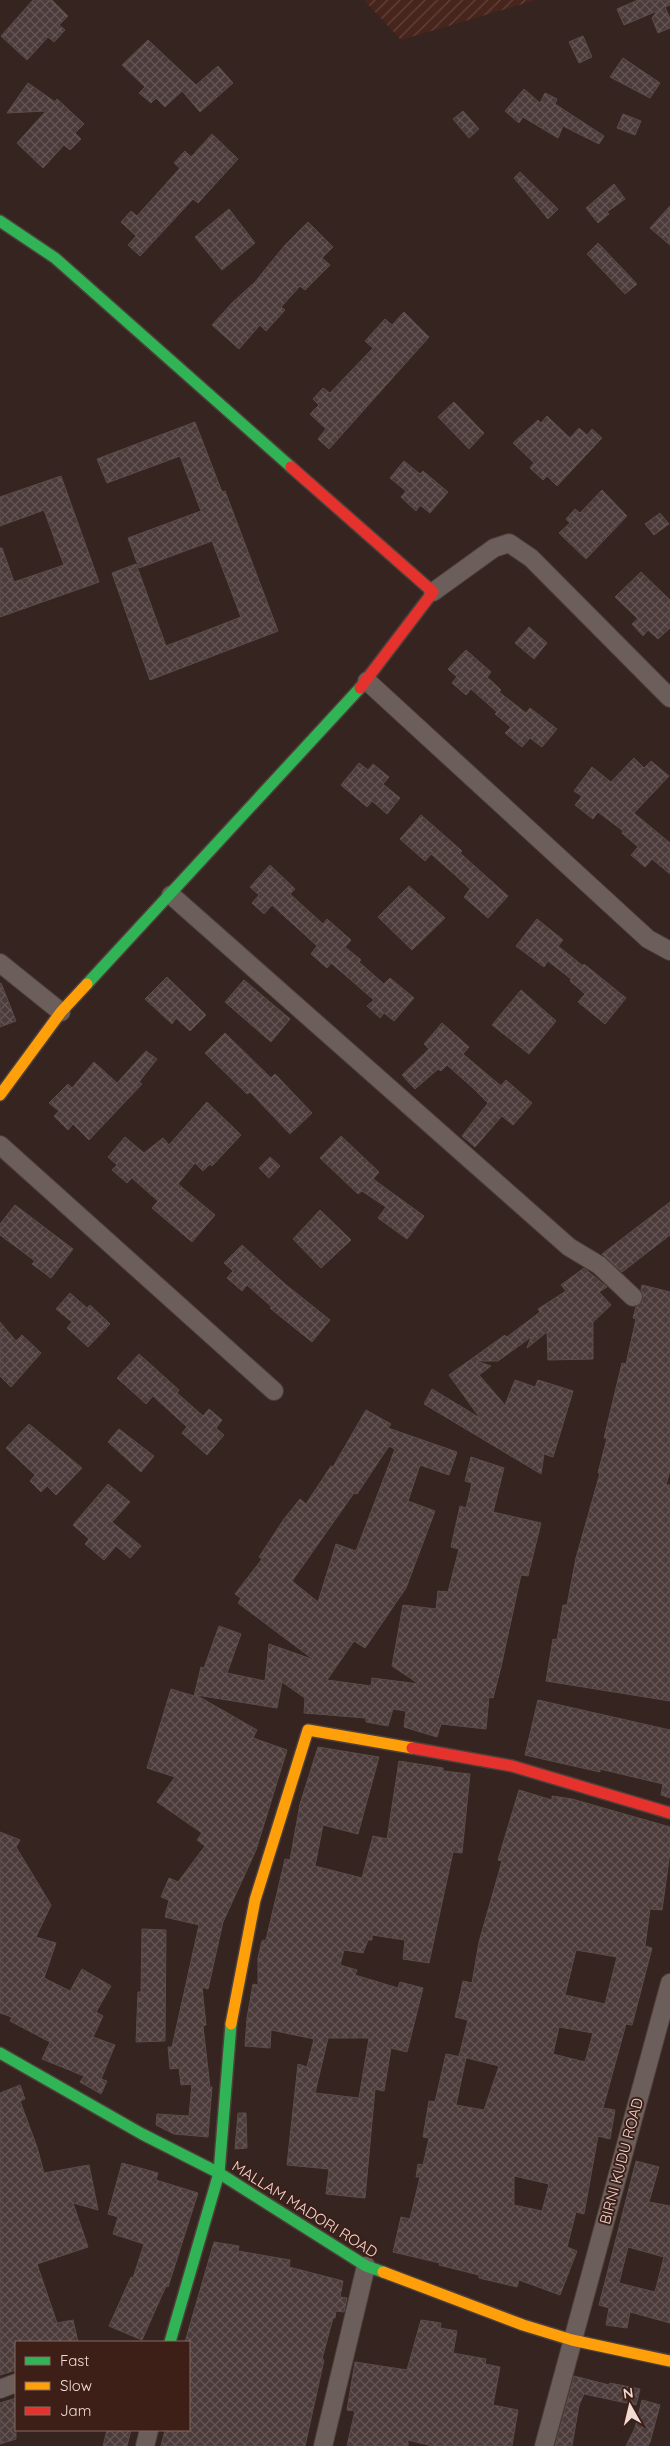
<svg xmlns="http://www.w3.org/2000/svg" width="670" height="2446" font-family="Quicksand,sans-serif">
	<defs>
		<pattern id="industrial-furrows" width="10" height="10" patternUnits="userSpaceOnUse" patternTransform="scale(1.25)"><rect width="10" height="10" fill="#47251c"/><path d="M-1 1l2-2M0 10L10 0M9 11l2-2" fill="none" stroke="#62443c"/></pattern>
		<pattern id="building-cross-hatch" width="8" height="8" patternUnits="userSpaceOnUse" patternTransform="scale(1.25)"><rect width="8" height="8" fill="#4b3b3a"/><path d="M0 0l8 8M0 8l8-8" fill="none" stroke="#655756"/></pattern>
	</defs>
	<rect width="100%" height="100%" fill="#35241f"/>
	<path fill="url(#industrial-furrows)" d="M364,0H536L401,40Z"/>
	<g fill="url(#building-cross-hatch)" stroke="#5b4c4a" fill-rule="evenodd">
		<path d="M33,0H52L68,16L59,25L65,30L54,42L48,37L27,60L1,36Z"/>
		<path d="M638,0H670V5L665,7L670,19V28L658,33L652,18L657,11L624,25L617,9Z"/>
		<path d="M583,36L592,57L579,63L569,42Z"/>
		<path d="M148,40L196,85L218,66L233,83L200,112L182,91L165,107L156,98L151,103L139,93L145,87L122,65Z"/>
		<path d="M623,58L660,83L650,98L610,77Z"/>
		<path d="M28,83L55,102L57,99L84,124L75,133L81,139L70,150L64,145L43,168L17,143L46,111L7,113Z"/>
		<path d="M524,89L540,103L545,93L557,99L555,104L604,136L599,144L563,126L558,138L523,117L519,123L505,111Z"/>
		<path d="M463,111L479,129L469,138L453,119Z"/>
		<path d="M623,114L641,121L635,135L617,128Z"/>
		<path d="M212,134L238,159L198,203L193,199L140,256L128,245L136,236L121,222L131,211L137,216L180,168L174,163L185,151L191,157Z"/>
		<path d="M520,172L558,209L548,219L514,178Z"/>
		<path d="M614,184L625,199L607,212L609,214L598,223L586,208Z"/>
		<path d="M670,206V245L650,228Z"/>
		<path d="M229,209L255,243L222,270L195,237Z"/>
		<path d="M308,222L333,247L322,258L330,265L305,290L300,286L281,307L285,310L266,331L260,325L239,349L212,325L232,303L255,282L285,245Z"/>
		<path d="M598,243L637,284L625,294L587,254Z"/>
		<path d="M404,312L429,337L329,449L318,439L326,429L310,414L319,405L313,399L323,388L330,393L373,348L365,341L385,319L392,325Z"/>
		<path d="M454,402L484,433L469,449L438,417Z"/>
		<path d="M547,416L570,438L579,428L587,435L592,429L602,438L557,486L547,476L543,480L530,468L534,463L513,443L538,420L541,423Z"/>
		<path d="M195,422L222,492L225,491L278,631L150,680L112,573L136,564L166,646L241,617L212,541L139,568L128,538L201,511L180,456L107,483L97,459Z"/>
		<path d="M404,461L420,474L423,471L448,492L430,513L420,505L416,511L401,497L406,491L390,478Z"/>
		<path d="M61,476L99,582L0,617V548H2L14,582L64,565L44,510L0,526V497Z"/>
		<path d="M602,490L627,516L586,559L559,533L570,523L566,519L575,509L580,513Z"/>
		<path d="M660,513L669,524L654,535L645,524Z"/>
		<path d="M641,572L670,600V628L658,639L648,630L643,636L632,624L638,619L615,597Z"/>
		<path d="M529,627L547,643L534,659L515,643Z"/>
		<path d="M466,650L491,672L487,677L501,690L499,692L526,713L530,708L557,729L542,747L530,738L522,747L505,733L511,727L495,714L497,712L471,689L466,695L452,683L457,677L448,669Z"/>
		<path d="M634,758L644,768L651,761L669,776L634,813L670,843V874L652,859L645,867L631,855L638,847L622,833L623,831L598,812L593,819L575,805L582,796L574,791L592,767L611,782Z"/>
		<path d="M359,763L368,770L373,764L389,777L383,784L400,798L387,814L372,801L367,807L341,785Z"/>
		<path d="M421,815L462,851L460,853L508,896L488,918L464,897L470,889L455,875L431,854L425,861L400,839Z"/>
		<path d="M270,865L295,889L290,894L323,924L327,919L351,940L345,947L361,960L359,962L384,984L390,978L414,998L394,1021L384,1013L380,1018L367,1006L374,1000L331,963L327,968L311,954L317,946L272,905L264,914L252,903L259,895L250,887Z"/>
		<path d="M409,886L445,918L412,950L378,917Z"/>
		<path d="M537,919L563,940L558,946L583,966L584,964L626,998L605,1024L578,1002L585,994L570,981L571,979L548,961L544,967L516,946Z"/>
		<path d="M167,977L206,1015L190,1031L176,1018L172,1024L145,999Z"/>
		<path d="M244,980L290,1019L271,1042L225,1002Z"/>
		<path d="M1,983L16,1021L0,1027V984Z"/>
		<path d="M521,990L556,1021L529,1054L492,1025Z"/>
		<path d="M442,1023L469,1047L463,1054L501,1086L506,1080L532,1103L513,1125L502,1116L475,1147L462,1136L488,1103L473,1088L447,1065L441,1071L438,1069L415,1089L402,1075L429,1049L424,1044Z"/>
		<path d="M225,1033L271,1078L275,1074L312,1113L290,1134L250,1092L247,1094L205,1053Z"/>
		<path d="M146,1051L157,1059L139,1082L142,1084L89,1140L73,1124L68,1130L54,1116L59,1111L49,1103L68,1084L72,1088L94,1062L117,1083Z"/>
		<path d="M207,1102L241,1135L212,1166L210,1164L203,1171L195,1163L178,1184L215,1215L192,1242L152,1208L158,1201L132,1178L127,1183L112,1170L117,1165L108,1157L125,1137L144,1153L163,1138L169,1145Z"/>
		<path d="M341,1136L379,1172L373,1179L424,1216L407,1239L378,1218L386,1207L362,1191L358,1194L320,1158Z"/>
		<path d="M270,1157L280,1166L269,1178L259,1168Z"/>
		<path d="M670,1202V1235L622,1272L602,1254Z"/>
		<path d="M15,1205L73,1249L51,1278L32,1264L35,1261L0,1235V1224Z"/>
		<path d="M320,1210L351,1240L321,1268L293,1239Z"/>
		<path d="M242,1245L285,1284L330,1320L312,1342L270,1308L272,1307L247,1285L242,1291L227,1278L233,1271L224,1263Z"/>
		<path d="M584,1268L607,1287L599,1292L611,1305L593,1322V1359L548,1360L547,1332L527,1348L531,1337L498,1361H476L491,1366L479,1375L505,1405L515,1380L535,1387L538,1380L573,1391L553,1457L544,1454L541,1474L424,1404L432,1389L480,1418L449,1375L505,1335L507,1337L540,1312L538,1309L566,1291L561,1285Z"/>
		<path d="M642,1285L670,1292V1470L666,1485H670V1701L546,1681L553,1639L557,1640L563,1605H567L576,1558L600,1473H598L607,1438H604L622,1363L626,1364L636,1319L633,1318L636,1307L643,1300L641,1290Z"/>
		<path d="M70,1293L87,1308L90,1305L110,1324L88,1347L67,1328L72,1322L56,1309Z"/>
		<path d="M0,1322L16,1341L22,1335L41,1353L11,1387L0,1376Z"/>
		<path d="M139,1354L179,1390L177,1393L203,1416L209,1409L222,1420L216,1428L224,1435L207,1455L182,1433L187,1427L153,1396L146,1404L117,1378Z"/>
		<path d="M366,1410L391,1424L388,1428L457,1452L449,1475L420,1465L408,1501L435,1511L406,1588L365,1648L354,1641L327,1680L371,1686L372,1678L419,1684L392,1666L403,1605L436,1609L438,1591L448,1592L459,1549L451,1547L460,1506L466,1508L472,1483L465,1481L471,1457L504,1468L493,1512L541,1523L528,1576L521,1575L501,1667L493,1698L489,1697L486,1729L441,1724L437,1737L404,1727L406,1711L393,1709L388,1726L366,1722V1718L304,1713L305,1698L282,1682L277,1708L196,1695L257,1730L253,1738L287,1750L256,1850L223,1922L208,1989L202,1987L206,2025L203,2026L210,2087H212L208,2137L174,2134L156,2125L157,2114L189,2116L192,2084L181,2085L179,2068L170,2069L168,2047H172L199,1925L165,1917L169,1900L161,1897L169,1878L178,1882L205,1846L197,1840L202,1833L157,1802L175,1777L147,1768L171,1689L194,1696L201,1667L204,1668L219,1626L241,1634L227,1673L265,1681L269,1644L314,1660L238,1603L241,1598L235,1594L262,1559L259,1557L284,1519L300,1499L306,1504L331,1466L333,1467ZM389,1446L395,1449L356,1551L336,1544L318,1602L292,1581L354,1493L357,1494Z"/>
		<path d="M29,1424L82,1468L56,1495L47,1486L41,1492L30,1481L35,1475L6,1448Z"/>
		<path d="M119,1429L154,1456L141,1472L108,1442Z"/>
		<path d="M108,1484L130,1502L112,1522L141,1546L130,1558L116,1546L104,1560L85,1544L89,1539L73,1525Z"/>
		<path d="M538,1700L670,1730V1798L661,1795L663,1784L600,1769V1772L525,1755Z"/>
		<path d="M318,1747L379,1757L358,1834L323,1825L315,1866L362,1878L373,1836L387,1839L399,1761L443,1768V1771L470,1774L462,1853L453,1852L429,1963L403,1959L405,1940L372,1935V1940H368L363,1953L344,1950L340,1965L357,1970L355,1975L398,1988L400,1982L423,1988L407,2052L391,2048L384,2091L375,2089L365,2198L326,2194L329,2169L287,2165L298,2064L307,2067L314,2039L271,2030L270,2048L245,2046L247,2018L253,1984L258,1985V1958L262,1941L266,1940L285,1859L290,1860L300,1804ZM328,2038H369L359,2098L315,2093Z"/>
		<path d="M519,1790L552,1800V1796L572,1799L670,1827V1852L662,1910L650,1909L645,1946L652,1948L632,2025L626,2024L603,2108L615,2110L610,2139L598,2136L584,2214L576,2212L567,2247L577,2251L560,2295L519,2280L517,2287L479,2278V2275L439,2265L440,2263L393,2252L401,2217L410,2219L420,2177H416L418,2164L423,2165L429,2138L423,2137L429,2101L435,2102L446,2054L466,2058L456,2105L484,2110L499,2066L459,2056L468,2020L455,2017L463,1981L472,1983L479,1942L502,1861L498,1860ZM576,1950L617,1957L605,2004L565,1995ZM559,2027L593,2033L585,2062L553,2054ZM514,2176L549,2184L542,2211L514,2205Z"/>
		<path d="M0,1832L20,1840L16,1847L51,1905L36,1937L56,1943L44,1978L70,1991L82,1969L111,1986L96,2012L103,2016L93,2037L115,2045L101,2079L107,2081L101,2094L80,2082L84,2076L42,2059L50,2042L10,2021L12,2017L0,2013Z"/>
		<path d="M142,1929L166,1930L165,2041L136,2042L138,1992H141Z"/>
		<path d="M20,2085L25,2099L20,2101L37,2147L44,2173L89,2165L98,2210L73,2203L88,2247L37,2264L57,2323L73,2320L78,2342H16V2370L0,2375V2093Z"/>
		<path d="M238,2113H246L247,2148L235,2149Z"/>
		<path d="M636,2161L659,2167L649,2202L670,2206V2323L630,2312L627,2328L606,2325L609,2308L599,2305ZM628,2247L664,2257L655,2292L619,2283Z"/>
		<path d="M122,2163L158,2173L156,2180L198,2193L168,2287L166,2286L142,2340L109,2326L131,2277L133,2278L144,2244L113,2234L118,2217L108,2214Z"/>
		<path d="M214,2242L239,2246L238,2251L290,2260L289,2267L343,2281L340,2297L347,2298L344,2312L336,2311L335,2318H333L322,2359L324,2360L305,2446H161L165,2430H189V2342H185Z"/>
		<path d="M421,2320L441,2323L440,2328L457,2331L453,2353L486,2359L485,2364L500,2367L493,2405L518,2410L512,2446H432L408,2440V2446H347L355,2411L347,2410L355,2362L407,2370Z"/>
		<path d="M574,2376L609,2385L610,2383L640,2389L636,2405L584,2394L579,2405L572,2446H555Z"/>
		<path d="M16,2398V2439L0,2444V2403Z"/>
		<path d="M642,2400L660,2405L650,2442L648,2446H626L635,2428Z"/>
		<path d="M107,2430H131L127,2446H103Z"/>
	</g>
	<g fill="none" stroke-linecap="round" stroke-linejoin="round">
		<g stroke="#4e3f3b" stroke-width="20">
			<g id="street">
				<path d="M433,592L494,548L509,543L531,558L670,698"/>
				<path d="M367,681L648,939L670,951"/>
				<path d="M171,895L569,1247L599,1265L633,1297"/>
				<path d="M0,963L61,1012"/>
				<path d="M0,1145L274,1391"/>
				<path d="M0,2389L16,2383"/>
				<path d="M145,2446L149,2430"/>
				<path d="M323,2446L366,2266"/>
				<path d="M544,2446L670,1983"/>
			</g>
		</g>
		<g stroke="#4e3f3b" stroke-width="14">
			<g id="fast">
				<path d="M0,221L55,258L291,467"/>
				<path d="M87,984L360,688"/>
				<path d="M0,2053L142,2134L219,2173L366,2266L383,2272"/>
				<path d="M170,2342L219,2173L231,2024"/>
			</g>
		</g>
		<g stroke="#4e3f3b" stroke-width="14">
			<g id="slow">
				<path d="M0,1095L61,1012L87,984"/>
				<path d="M231,2024L255,1900L308,1730L412,1748"/>
				<path d="M383,2272L523,2325L572,2340L670,2361"/>
			</g>
		</g>
		<g stroke="#4e3f3b" stroke-width="14">
			<g id="jam">
				<path d="M291,467L433,592L360,688"/>
				<path d="M412,1748L512,1766L670,1813"/>
			</g>
		</g>
		<use href="#street" stroke="#6c5f5b" stroke-width="18"/>
		<use href="#fast" stroke="#30b455" stroke-width="11"/>
		<use href="#slow" stroke="#ff9f0a" stroke-width="11"/>
		<use href="#jam" stroke="#e5322d" stroke-width="11"/>
	</g>
	<g text-anchor="middle" dominant-baseline="central" stroke-width="4" stroke-linejoin="round" paint-order="stroke">
		<g font-size="15" fill="#f0dbd5" stroke="#3d1f17">
			<text transform="translate(621 2161) rotate(-75)">BIRNI KUDU ROAD</text>
			<text transform="translate(305 2209) rotate(32)">MALLAM MADORI ROAD</text>
		</g>
	</g>
	<rect x="15" y="2341" width="175" height="90" fill="#3d1f17" stroke="#856a63"/>
	<rect x="25" y="2357" width="25" height="8" fill="#30b455" stroke="#856a63"/>
	<text x="60" y="2366" font-size="15" fill="#f0dbd5">Fast</text>
	<rect x="25" y="2382" width="25" height="8" fill="#ff9f0a" stroke="#856a63"/>
	<text x="60" y="2391" font-size="15" fill="#f0dbd5">Slow</text>
	<rect x="25" y="2407" width="25" height="8" fill="#e5322d" stroke="#856a63"/>
	<text x="60" y="2416" font-size="15" fill="#f0dbd5">Jam</text>
	<g transform="translate(630 2406) rotate(352)" stroke="#3d1f17" stroke-width="4" paint-order="stroke">
	<path d="M0-4L9 19L0 12L-9 19Z" fill="#f0dbd5"/>
	<text y="-8" font-size="14" font-weight="bold" text-anchor="middle" fill="#f0dbd5">N</text>
	</g>
</svg>
